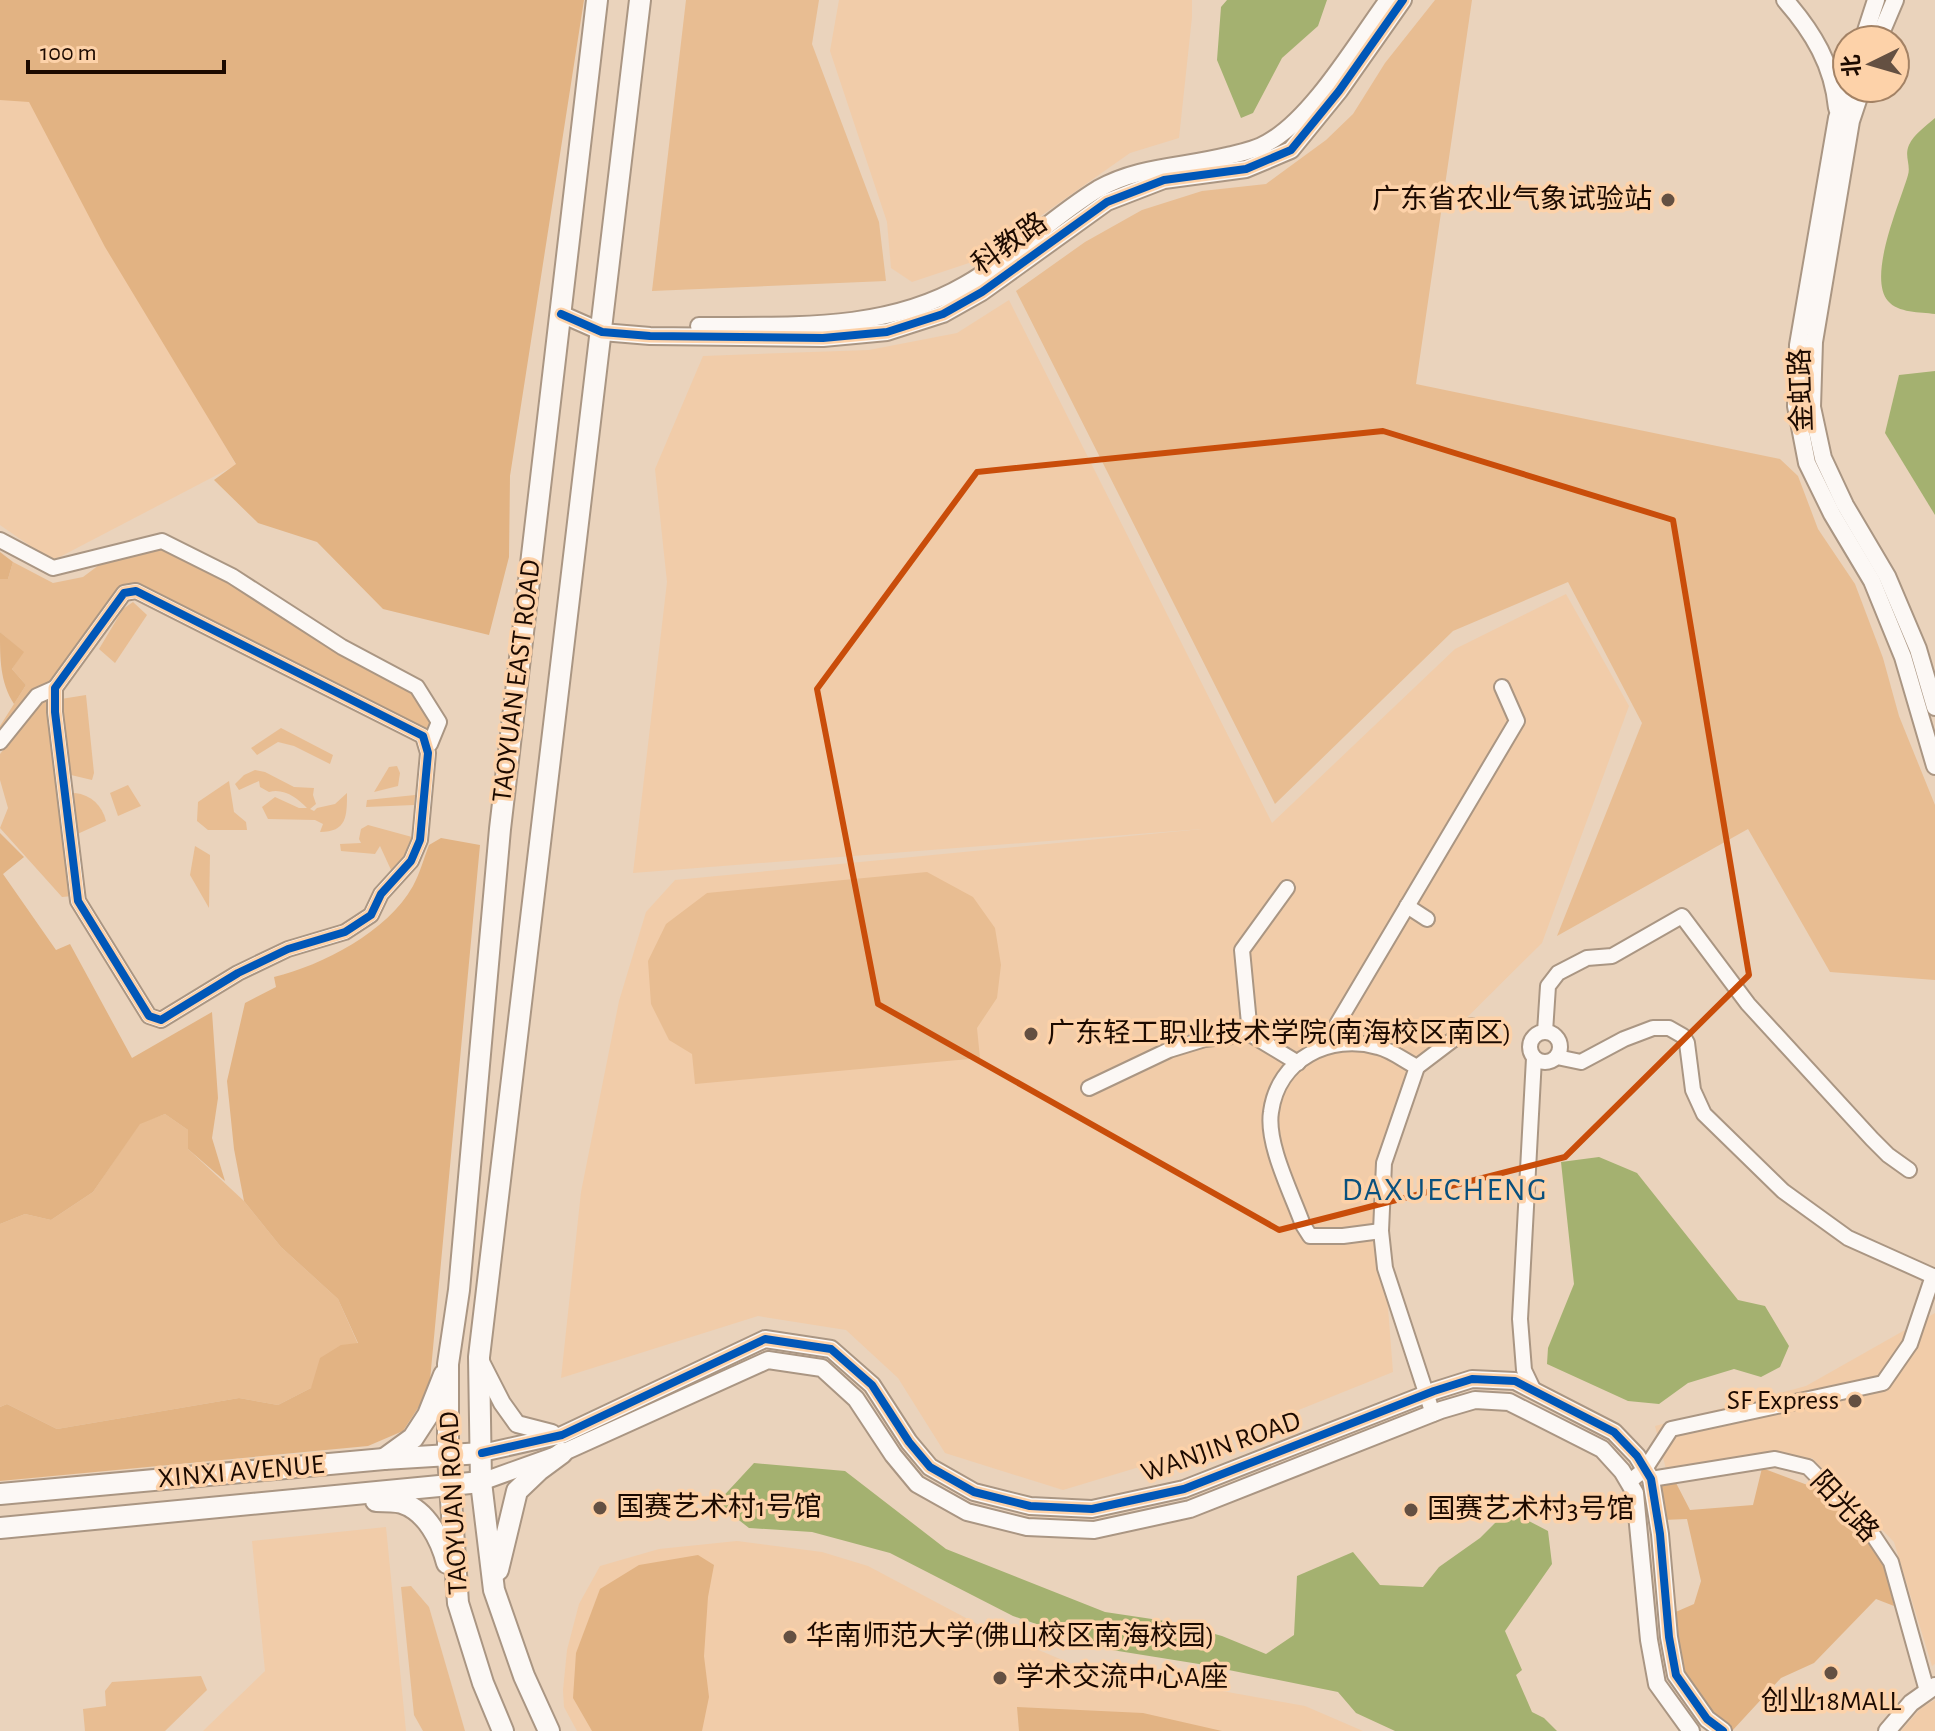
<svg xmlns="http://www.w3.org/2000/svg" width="1935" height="1731" font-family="'Alegreya Sans','Noto Sans SC',sans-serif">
	<rect width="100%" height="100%" fill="#ead3bc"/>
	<g fill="#f1cca9">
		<path d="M839,0H1192V17L1179,138L1130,153L978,260L912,282L891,268L887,222L830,51Z"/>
		<path d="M0,90L25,93L236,465L52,561L0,525Z"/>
		<path d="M1009,300L1272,823L1455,649L1566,594L1629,706L1542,943L1417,1067L1384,1163L1385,1268L1393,1372L1209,1446L1063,1490L945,1453L898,1378L846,1330L758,1316L561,1378L581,1192L619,1001L646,912L675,880L1202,829L633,873L667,582L655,469L703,356L869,350L957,333Z"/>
		<path d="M1935,1313V1664L1932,1666L1894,1542L1812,1458L1668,1477L1655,1426L1806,1386Z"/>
		<path d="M386,1527L406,1731H203L265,1671L252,1541Z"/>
		<path d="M737,1541L822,1552L868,1566L981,1626L1072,1664L1305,1706L1363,1731H577L564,1707L563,1690L567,1650L579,1604L600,1566L659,1549Z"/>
		<path d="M1935,1700V1731H1901L1922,1707Z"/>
	</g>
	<g fill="#e8bd92">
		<path d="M686,0H819L812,44L879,222L886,281L652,291Z"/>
		<path d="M1435,0H1472L1416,384L1780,459L1798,476L1818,529L1855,584L1883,658L1899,716L1935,805V980L1830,972L1748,829L1557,936L1642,723L1568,582L1453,631L1275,804L1016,291L1085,242L1142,210L1202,191L1266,184L1326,140L1353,114L1385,63Z"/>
		<path d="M162,541L417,687L432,722L430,744L136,591L56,678L33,692L0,736V726L26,685L12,669L23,652L0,632V579H8L13,562L53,583L83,577L107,559Z"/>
		<path d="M133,602L147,615L115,663L99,649L123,609Z"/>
		<path d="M47,694L73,896L62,897L0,828L8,808L0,780V754Z"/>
		<path d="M86,695L94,773L92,780L71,775L61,699Z"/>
		<path d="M281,728L333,755L330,764L294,746L278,742L257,755L251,748Z"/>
		<path d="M397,766L400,773L398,786L374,792L389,767Z"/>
		<path d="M255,770L265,772L294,787L314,788L313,795L316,804L310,809L314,811L317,808L335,804L347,793C347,816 347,832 320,832L323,824L315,820L268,819L262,807L275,797L299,808H307C297,798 284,788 269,792L260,787L259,781L239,790L235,784L244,775Z"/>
		<path d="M229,781L234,812L246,822L247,830H208L197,821L198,802Z"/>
		<path d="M128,785L141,806L118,816L110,793Z"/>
		<path d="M75,793C91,795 102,805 106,821L73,836L68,795Z"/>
		<path d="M415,795L414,805L366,807L367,800Z"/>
		<path d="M368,825L412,837L402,860L392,872L380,846L375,854L341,851L340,844L361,843L359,839L361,829Z"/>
		<path d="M195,846L210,855L209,908L190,875Z"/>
		<path d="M927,872L973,897L995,928L1001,965L997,998L977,1028L980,1058L695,1084L692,1054L669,1040L651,1004L648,961L666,924L707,893Z"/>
		<path d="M165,1114L188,1130V1149L244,1201L281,1247L338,1299L358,1344L311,1388L278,1405L239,1398L57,1429L7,1404L0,1407V1224L25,1214L51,1220L93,1192L140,1123Z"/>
		<path d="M411,1586L429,1607L465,1731H423L414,1715L401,1587Z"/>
		<path d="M201,1676L207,1690L165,1731H85L83,1709L106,1706L105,1691L112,1682Z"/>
	</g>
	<g fill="#e2b383">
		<path d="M0,0H584L510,476L509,557L489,635L383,609L317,542L258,523L214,480L236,464L105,247L29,102L0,100Z"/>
		<path d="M0,552L13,562L8,579H0Z"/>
		<path d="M0,632L24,652L12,669L26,685L14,704C0,682 0,659 0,632Z"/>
		<path d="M0,833L24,857L3,874L56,950L70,944L132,1058L212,1012L218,1098L212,1138L225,1181L188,1149V1130L165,1114L140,1124L93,1192L51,1220L25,1214L0,1224Z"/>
		<path d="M441,838L480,845L429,1391L403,1431L368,1446L0,1481V1407L7,1404L57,1429L239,1398L278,1405L311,1388L320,1358L341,1345L358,1343L338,1299L281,1247L244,1201L234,1149L227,1081L245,1003L276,987L274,977C323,965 387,932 413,886C420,873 424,858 429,845Z"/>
		<path d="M1762,1468L1829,1493L1865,1535L1884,1564L1894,1606L1876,1599L1814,1663L1781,1678L1732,1731H1730L1710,1716L1679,1673L1671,1614L1694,1604L1701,1581L1687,1519L1663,1520L1656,1482L1675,1481L1690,1510L1753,1505Z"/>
		<path d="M698,1555L714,1565L708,1597L704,1656L709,1697L702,1731H592L573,1698L576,1653L600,1589L639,1565Z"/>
		<path d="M1017,1707L1143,1713L1222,1731H1019Z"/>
	</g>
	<g fill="#a4b170">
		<path d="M1227,0H1327L1318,26L1282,58L1253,113L1241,118L1217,60L1221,7Z"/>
		<path d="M1935,118V314C1920,312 1898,313 1888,301C1867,276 1900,203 1908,175C1911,165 1904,156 1909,145C1914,134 1926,126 1935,118Z"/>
		<path d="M1935,371V515L1885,433L1899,375Z"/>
		<path d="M1599,1157L1637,1173L1738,1300L1765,1306L1789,1346L1780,1367L1761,1377L1734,1369L1688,1383L1659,1404L1628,1401L1547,1364L1548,1348L1574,1284L1561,1162Z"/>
		<path d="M754,1463L845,1471L946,1549L1105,1612L1172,1622L1222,1636L1266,1654L1294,1635L1297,1576L1353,1552L1380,1585L1423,1587L1439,1567L1480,1538L1508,1510L1548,1531L1552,1564L1505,1631L1522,1670L1516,1675L1532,1712L1544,1718L1557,1731H1395L1356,1713L1338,1692L1199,1664L1112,1650L1013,1616L890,1553L812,1532L749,1528L717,1503Z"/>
	</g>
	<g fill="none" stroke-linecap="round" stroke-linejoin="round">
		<g stroke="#aa9683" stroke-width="18">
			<g id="minor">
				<path d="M0,540L53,568L162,541L232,576L342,647L417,687L439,722L430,744"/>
				<path d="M136,591L423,736L428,753L420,840L411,861L381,894L371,915L345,932L288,949L238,973L161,1020L149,1016L78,901L55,712V688L124,593Z"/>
				<path d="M0,742L37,696L55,688"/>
				<path d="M1407,906L1427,919"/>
				<circle cx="1545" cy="1047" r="15"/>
				<path d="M1545,1032L1548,986L1558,973L1587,958L1612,956L1682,916L1748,1004L1872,1139L1888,1155L1909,1170"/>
				<path d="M1250,1034L1242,950L1287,888"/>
				<path d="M1332,1043L1336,1026L1517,721L1502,687"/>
				<path d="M1557,1057L1581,1062L1624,1039L1653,1028H1669L1683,1036L1687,1043L1693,1090L1704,1114L1783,1191L1848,1238L1935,1277"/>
				<path d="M1534,1058L1520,1319L1524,1370L1534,1391"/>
				<path d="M1089,1088L1169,1050L1205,1039L1250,1034L1298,1063"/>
				<path d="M1381,1231L1343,1236H1310L1303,1225C1292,1194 1266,1144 1271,1112C1278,1059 1330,1033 1378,1047C1391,1050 1405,1061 1417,1067"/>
				<path d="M1433,1414L1385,1268L1381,1231L1384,1163L1417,1067L1471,1026"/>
				<path d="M1651,1479L1775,1459L1808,1467L1869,1529L1891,1562L1927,1691"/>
				<path d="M1629,1482L1645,1469L1671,1429L1883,1383L1910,1344L1933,1276"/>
			</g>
		</g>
		<g stroke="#aa9683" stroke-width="20">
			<g id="tertiary">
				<path d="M1785,0C1813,32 1833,65 1837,108"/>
				<path d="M1863,40L1876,0"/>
				<path d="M1878,40L1895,0"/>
				<path d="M1847,88L1837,118L1798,345L1796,406L1807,463L1832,514L1872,581L1903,657L1935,766"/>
				<path d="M1862,88L1851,121L1814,342L1812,407L1823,458L1845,505L1887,576L1918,649L1935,707"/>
				<path d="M561,314L602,332L650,336L823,338L887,332L943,314L982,292L1107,202L1164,180L1246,169L1291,150L1339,91L1403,0"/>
				<path d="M699,326C790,325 884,332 965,285C1012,258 1052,217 1098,189C1138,166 1184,167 1227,156C1240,153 1256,150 1267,143C1312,119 1357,42 1388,0"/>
				<path d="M479,1358L502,1403L517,1424L552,1433"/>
				<path d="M482,1453L562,1435L765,1339L831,1349L872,1385L909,1442L930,1467L974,1492L1030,1506L1092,1509L1184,1489L1434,1391L1472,1379L1515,1381L1614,1432L1637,1456L1651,1479L1660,1534L1669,1637L1676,1675L1707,1719L1723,1731"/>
				<path d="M481,1482L562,1453L768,1360L822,1368L856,1399L893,1455L917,1484L967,1512L1027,1527L1094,1530L1190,1509L1441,1410L1475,1400L1509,1402L1602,1449L1622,1471L1635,1493L1649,1640L1657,1684L1691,1731"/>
				<path d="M1887,1731L1911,1703L1935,1686"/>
			</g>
		</g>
		<g stroke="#aa9683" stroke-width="24">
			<g id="secondary">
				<path d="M384,1459L413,1438L428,1415L444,1375"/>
				<path d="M0,1494L384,1459L482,1453"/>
				<path d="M376,1501C384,1501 395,1501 402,1503C427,1511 441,1540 447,1563"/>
				<path d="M0,1528L481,1482"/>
				<path d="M498,1570L517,1491L539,1470L562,1453"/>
				<path d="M503,1731L483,1683L458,1603L448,1456V1364L459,1290L500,829L597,0"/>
				<path d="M549,1731L524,1676L494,1590L481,1482L479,1357L640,0"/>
			</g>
		</g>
		<use href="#minor" stroke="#fcf8f5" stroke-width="14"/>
		<use href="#tertiary" stroke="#fcf8f5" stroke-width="16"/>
		<use href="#secondary" stroke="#fcf8f5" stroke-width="20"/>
		<g stroke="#fdd2a9" stroke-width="13">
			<g id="cycleway">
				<path d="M561,314L602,332L650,336L823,338L887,332L943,314L982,292L1107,202L1164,180L1246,169L1291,150L1339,91L1403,0"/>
				<path d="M136,591L423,736L428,753L420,840L411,861L381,894L371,915L345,932L288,949L238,973L161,1020L149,1016L78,901L55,712V688L124,593Z"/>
				<path d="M482,1453L562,1435L765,1339L831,1349L872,1385L909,1442L930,1467L974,1492L1030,1506L1092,1509L1184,1489L1434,1391L1472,1379L1515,1381L1614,1432L1637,1456L1651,1479L1660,1534L1669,1637L1676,1675L1707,1719L1723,1731"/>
			</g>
		</g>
		<use href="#cycleway" stroke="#0057b8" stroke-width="8"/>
	</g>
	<path fill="none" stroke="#c94d0a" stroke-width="6" stroke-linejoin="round" d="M1383,431L1673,520L1749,975L1565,1157L1279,1230L878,1004L817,689L977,472Z"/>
	<g fill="#645042" stroke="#fdd2a9" stroke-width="3">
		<circle cx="1668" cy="200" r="8"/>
		<circle cx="1031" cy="1034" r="8"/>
		<circle cx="1855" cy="1401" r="8"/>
		<circle cx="600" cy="1508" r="8"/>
		<circle cx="1411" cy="1510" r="8"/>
		<circle cx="790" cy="1637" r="8"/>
		<circle cx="1831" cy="1673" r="8"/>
		<circle cx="1000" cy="1678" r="8"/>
	</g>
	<g text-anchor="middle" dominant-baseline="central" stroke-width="7" stroke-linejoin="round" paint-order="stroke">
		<g font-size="28" fill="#1c0a00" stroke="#fdd2a9" text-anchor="start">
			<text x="1652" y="200" text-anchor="end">广东省农业气象试验站</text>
			<text x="1047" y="1034">广东轻工职业技术学院(南海校区南区)</text>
			<text x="1839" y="1401" text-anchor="end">SF Express</text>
			<text x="616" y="1508">国赛艺术村1号馆</text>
			<text x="1427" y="1510">国赛艺术村3号馆</text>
			<text x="806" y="1637">华南师范大学(佛山校区南海校园)</text>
			<text x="1016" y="1678">学术交流中心A座</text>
			<text x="1831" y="1702" text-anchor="middle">创业18MALL</text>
		</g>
		<g font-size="28" fill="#1c0a00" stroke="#fdd2a9">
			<text transform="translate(1010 244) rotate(-35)">科教路</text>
			<text transform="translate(1802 390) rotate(-92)">金虹路</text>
			<text transform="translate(517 681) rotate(-83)">TAOYUAN EAST ROAD</text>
			<text transform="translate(1221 1447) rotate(-19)">WANJIN ROAD</text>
			<text transform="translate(241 1472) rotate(-5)">XINXI AVENUE</text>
			<text transform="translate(454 1503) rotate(-93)">TAOYUAN ROAD</text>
			<text transform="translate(1844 1507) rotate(47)">阳光路</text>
		</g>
		<g font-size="32" letter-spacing="2" fill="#09507e" stroke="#fdd2a9">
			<text x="1445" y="1190">DAXUECHENG</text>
		</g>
	</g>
	<g transform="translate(1871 64) rotate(265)"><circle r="38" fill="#fdd2a9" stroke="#a38265" stroke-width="2"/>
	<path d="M0-6L14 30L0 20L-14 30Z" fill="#645042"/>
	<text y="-12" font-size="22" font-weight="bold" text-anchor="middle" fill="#1c0a00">北</text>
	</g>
	<path d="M28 60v12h196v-12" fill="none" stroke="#1c0a00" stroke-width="4"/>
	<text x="40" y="60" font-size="24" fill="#1c0a00" stroke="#fdd2a9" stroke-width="6" paint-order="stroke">100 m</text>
</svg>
